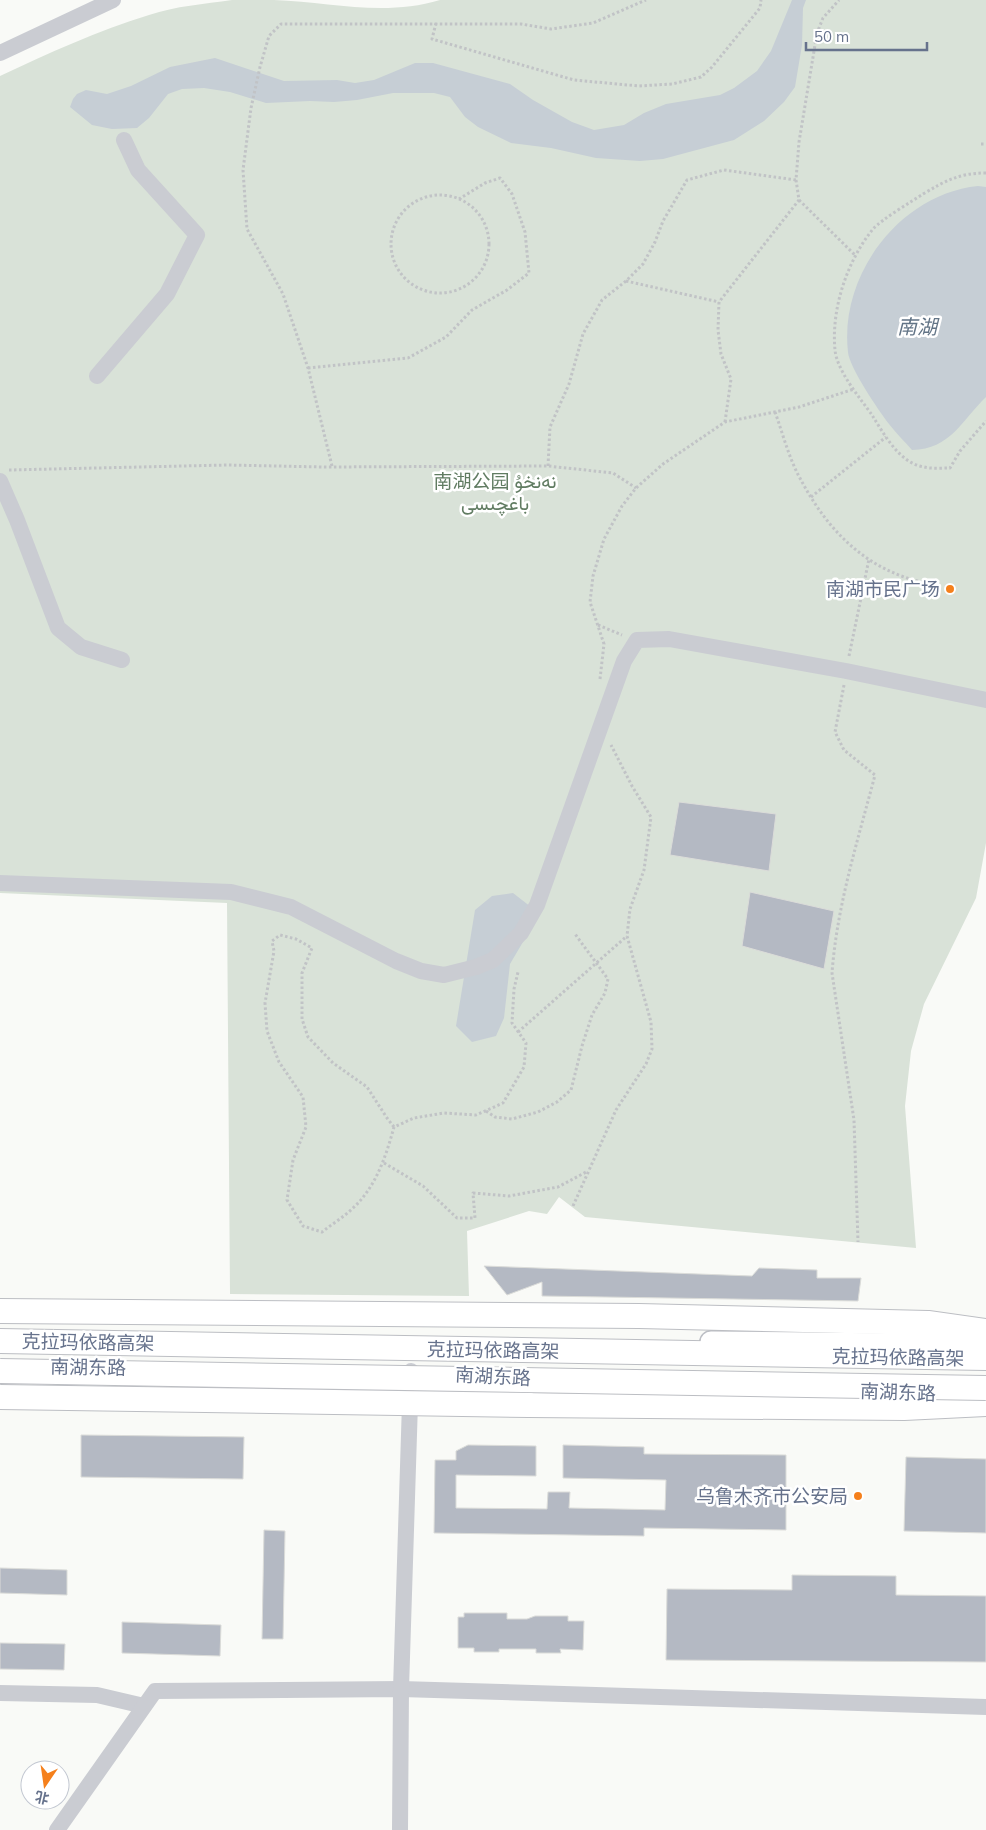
<svg xmlns="http://www.w3.org/2000/svg" width="986" height="1830" font-family="Mulish,Vazirmatn,'Noto Sans SC',sans-serif">
	<rect width="100%" height="100%" fill="#f9faf7"/>
	<path fill="#d9e2d8" d="M232,0C246,0 260,0 274,0C330,2 384,17 440,0H986V843L976,898L924,1004L911,1051L905,1106L916,1248L585,1217L559,1197L547,1214L529,1211L467,1231L469,1296L230,1294L227,903L0,893V76C49,53 97,31 149,15C176,6 204,4 232,0Z"/>
	<g fill="#c6ced5">
		<path d="M792,0H806L803,8L802,45L795,87L784,102L764,121L734,140L663,159L640,161L596,158L551,148L511,143L478,127L465,117L450,97L434,93H393L357,100L334,102L310,101L266,103L230,92L204,88L182,89L168,94L149,118L137,128L112,129L92,125L70,107L73,99L77,94L86,90L107,94L131,86L170,67L215,58L284,81L337,80L355,83L374,80L415,63H433L510,84L533,100L572,122L594,130L624,125L644,113L666,104L720,95L734,88L757,71L771,51Z"/>
		<path d="M978,186L986,187V397C961,421 951,449 912,450C905,442 896,433 889,424C879,411 849,367 848,352C839,275 900,194 978,186Z"/>
		<path d="M513,893L531,907L530,930L510,964L504,1018L496,1036L472,1042L456,1026L475,910L492,896Z"/>
	</g>
	<g fill="#b4b9c3" stroke="#dbdcd9">
		<path d="M679,802L776,814L769,871L670,855Z"/>
		<path d="M750,892L834,911L824,969L742,946Z"/>
		<path d="M484,1266L752,1276L759,1268L817,1270V1278H861L858,1301L542,1296V1282L507,1295Z"/>
		<path d="M81,1435L244,1437L243,1479L81,1477Z"/>
		<path d="M468,1445L536,1446V1476L456,1475V1508L547,1509L548,1492H570L569,1508L665,1510L666,1480L563,1478V1445L644,1447V1454L786,1455V1530L644,1528V1536L434,1533L435,1460H456V1451Z"/>
		<path d="M906,1457L986,1459V1533L904,1531Z"/>
		<path d="M264,1530L285,1531L283,1639H262Z"/>
		<path d="M0,1568L67,1570V1595L0,1593Z"/>
		<path d="M792,1575L896,1576V1595L986,1596V1662L666,1660L667,1589L792,1590Z"/>
		<path d="M464,1613H507V1619H527L535,1616H568V1621H584L583,1650L560,1649L561,1653H536V1649H499V1652H474V1648H458V1617H464Z"/>
		<path d="M122,1622L221,1625L220,1656L122,1653Z"/>
		<path d="M0,1643L65,1644L64,1670L0,1669Z"/>
	</g>
	<g fill="none" stroke-linecap="round" stroke-linejoin="round">
		<g stroke="#bdbfc5" stroke-width="24">
			<path id="major" d="M711,1342L986,1345"/>
		</g>
		<g stroke="#bcbec3" stroke-width="26">
			<g id="highway">
				<path d="M0,1311L639,1316L928,1323L986,1331"/>
				<path d="M0,1341L986,1358"/>
				<path d="M529,1405L904,1408L986,1404"/>
			</g>
		</g>
		<g stroke="#c1c3c6" stroke-width="3" stroke-dasharray="2.5 2.5" stroke-linecap="butt">
			<path d="M436,23L432,39L574,80L639,86L672,84L701,77L712,67L760,8L761,0"/>
			<path d="M981,144H986"/>
			<path d="M986,173C959,173 945,181 923,194C911,202 882,219 873,229C847,261 831,309 835,350C837,371 860,398 872,415C884,434 899,463 924,467C932,469 942,468 950,468L960,451L986,421"/>
			<circle cx="440" cy="244" r="49"/>
			<path d="M799,200L856,256"/>
			<path d="M626,281L719,302"/>
			<path d="M308,368L408,358L446,337L472,310L507,290L529,273L525,232L512,194L500,178L485,183L459,199"/>
			<path d="M775,412C783,434 789,459 801,480C828,531 867,571 926,583"/>
			<path d="M725,422L731,379L721,354L718,330L719,302L799,200L796,180L799,142L817,33L823,18L839,0"/>
			<path d="M332,466L308,368L283,294L247,229L243,170L251,108L260,67L269,36L281,24H521L551,29L593,23L646,0"/>
			<path d="M548,466L550,427L569,384L583,334L602,300L626,281L643,264L655,242L663,221L687,180L724,170L796,180"/>
			<path d="M9,470L227,465L324,467L548,466L613,473L636,488"/>
			<path d="M811,497L886,437"/>
			<path d="M598,625L622,635"/>
			<path d="M849,656L869,559"/>
			<path d="M600,679L604,644L590,602L593,576L604,539L622,506L636,488L663,464L725,422L799,407L854,389"/>
			<path d="M844,685L835,732L844,750L875,775C858,840 837,905 832,973L854,1120L858,1242"/>
			<path d="M518,1032L627,936"/>
			<path d="M486,1111L495,1117L512,1119L538,1112L557,1102L571,1090L582,1046L592,1015L605,993L608,979L575,934"/>
			<path d="M394,1127L387,1118L367,1087L333,1063L308,1037L302,1019V973L312,948L296,939L280,935L272,941L274,951L265,1003L267,1031L279,1062L303,1097L306,1127L293,1160L287,1200L303,1226L322,1232C332,1224 344,1217 353,1208C376,1187 386,1156 394,1127L414,1118L444,1113L476,1115L503,1103L524,1067L526,1043L512,1023L514,989L518,972"/>
			<path d="M384,1163L423,1186L457,1218H475L473,1193L509,1196L558,1187L588,1171"/>
			<path d="M573,1206L616,1110L646,1064L652,1049L651,1022L627,936L630,909L644,870L651,817L632,786L611,745"/>
		</g>
		<g stroke="#caccd2" stroke-width="16">
			<path d="M0,53L113,0"/>
			<path d="M97,376L167,294L197,235L138,170L124,140"/>
			<path d="M0,481L17,520L58,628L81,647L122,660"/>
			<path d="M0,883L231,892L291,907L396,961L421,971L444,975L476,967L493,960L521,933L537,905L624,661L637,640L669,639L846,671L986,700"/>
			<path d="M0,1693L97,1695L144,1706"/>
			<path d="M57,1830L155,1691L401,1689L986,1707"/>
			<path d="M400,1830L401,1689L411,1371"/>
		</g>
		<use href="#major" stroke="#fff" stroke-width="21"/>
		<use href="#highway" stroke="#fff" stroke-width="24"/>
		<g stroke="#bcbec3" stroke-width="26" stroke-linecap="butt">
			<g id="highway-bridge">
				<path d="M0,1371L986,1388"/>
				<path d="M0,1397L529,1405"/>
			</g>
		</g>
		<use href="#highway-bridge" stroke="#fff" stroke-width="24"/>
	</g>
	<g fill="#f5801c" stroke="#fff" stroke-width="2">
		<circle cx="950" cy="589" r="5"/>
		<circle cx="858" cy="1496" r="5"/>
	</g>
	<g text-anchor="middle" dominant-baseline="central" stroke-width="5" stroke-linejoin="round" paint-order="stroke">
		<g font-size="19" fill="#617c62" stroke="#fff">
			<text x="495" y="481">南湖公园 نەنخۇ<tspan x="495" dy="22">باغچىسى</tspan></text>
		</g>
		<g font-size="19" fill="#66728c" stroke="#fff" text-anchor="end">
			<text x="940" y="589">南湖市民广场</text>
			<text x="848" y="1496">乌鲁木齐市公安局</text>
		</g>
		<g font-size="19" fill="#66728c" stroke="#fff">
			<text transform="translate(88 1342) rotate(1)">克拉玛依路高架</text>
			<text transform="translate(493 1350) rotate(1)">克拉玛依路高架</text>
			<text transform="translate(898 1357) rotate(1)">克拉玛依路高架</text>
			<text transform="translate(88 1367) rotate(1)">南湖东路</text>
			<text transform="translate(493 1376) rotate(3)">南湖东路</text>
			<text transform="translate(898 1392) rotate(2)">南湖东路</text>
		</g>
		<g font-size="20" font-style="italic" fill="#627486" stroke="#fff">
			<text x="917" y="326">南湖</text>
		</g>
	</g>
	<g transform="translate(45 1785) rotate(193)"><circle r="24" fill="#ffffff" stroke="#c2c7d1"/>
	<path d="M0-4L9 19L0 12L-9 19Z" fill="#f5801c"/>
	<text y="-8" font-size="14" font-weight="bold" text-anchor="middle" fill="#66728c">北</text>
	</g>
	<path d="M806 42v8h121v-8" fill="none" stroke="#66728c" stroke-width="2.5"/>
	<text x="814" y="42" font-size="15" fill="#66728c" stroke="#ffffff" stroke-width="4" paint-order="stroke">50 m</text>
</svg>
